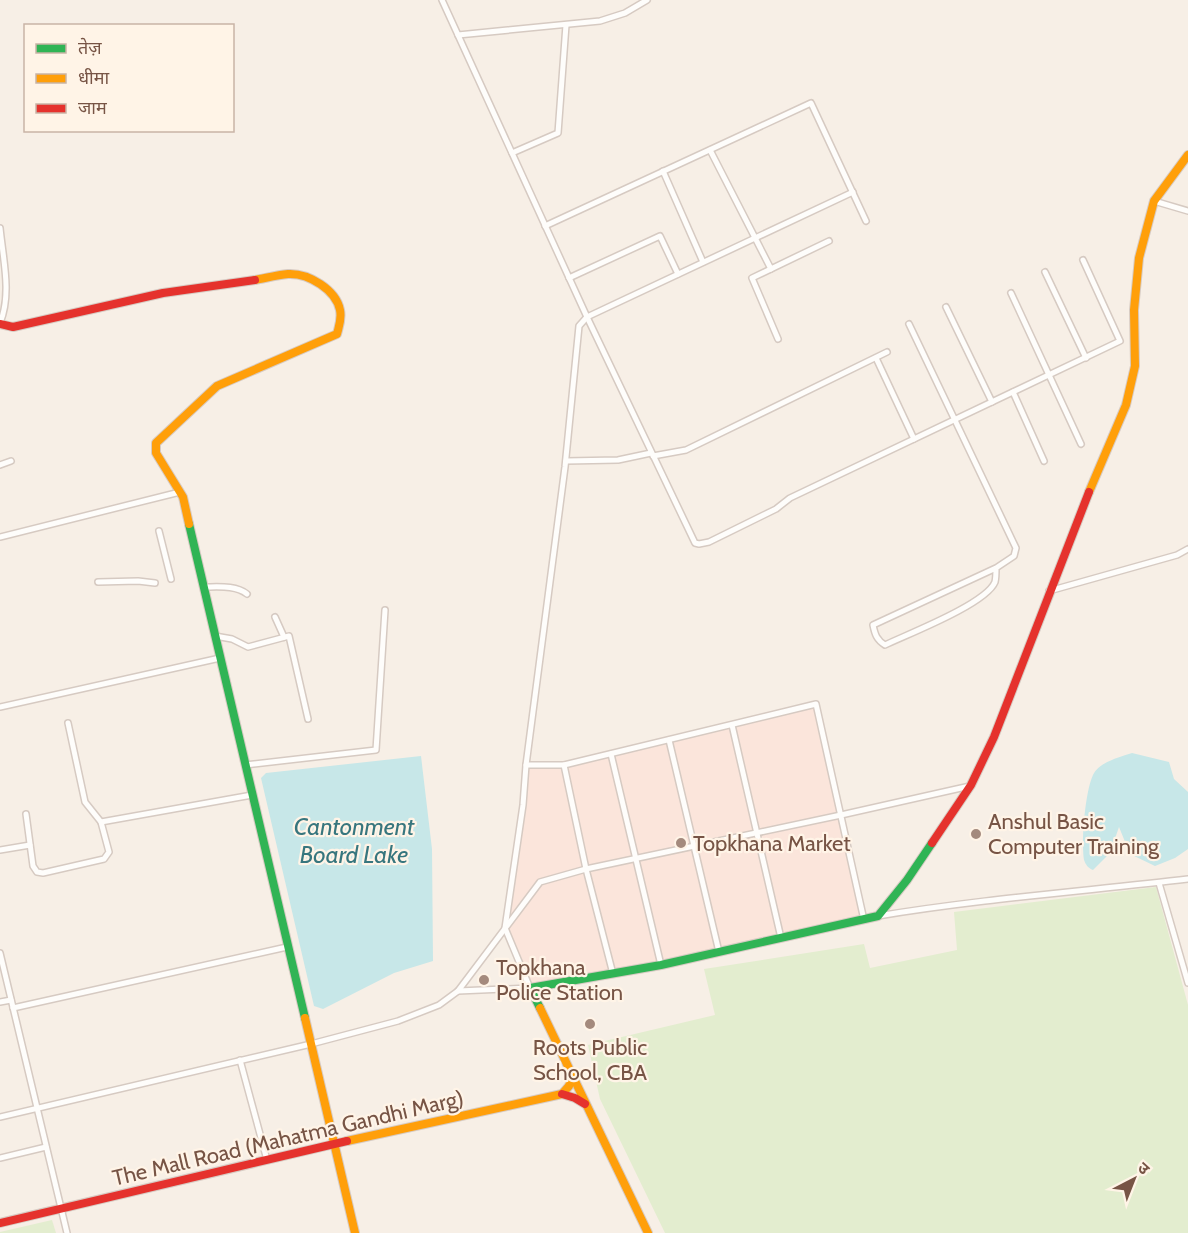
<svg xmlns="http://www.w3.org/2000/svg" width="1188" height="1233" font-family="Cabin,'Noto Sans Devanagari',sans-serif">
	<rect width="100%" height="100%" fill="#f7efe6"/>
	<path fill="#fbe5db" d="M816,704L864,920L530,988L505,928L526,765H564Z"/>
	<g fill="#e3edcf">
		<path d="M1156,887L1188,1005V1233H665L600,1099L588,1045L715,1015L704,969L864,944L870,968L957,950L954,912Z"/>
		<path d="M52,1220L56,1233H0V1232Z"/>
	</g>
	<g fill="#c7e7e8">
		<path d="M1132,753L1169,762L1174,779L1188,792V849L1175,858L1155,866L1130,854L1119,827L1110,853L1093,870C1088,868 1086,865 1084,860C1081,842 1085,792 1093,775C1099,762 1120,757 1132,753Z"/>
		<path d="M421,756L432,849L433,961L394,973L323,1009L314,1006L261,778L266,773Z"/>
	</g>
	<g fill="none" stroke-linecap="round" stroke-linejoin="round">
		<g stroke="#d6cac2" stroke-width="8">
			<g id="street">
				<path d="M442,0L587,317L695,543L699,544L709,542L776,509L790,498L1120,341L1083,260"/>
				<path d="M458,35L600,21L625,13L647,0"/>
				<path d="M710,150L771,269"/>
				<path d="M512,153L558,133L566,25"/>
				<path d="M663,171L703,262"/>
				<path d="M1154,201L1188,211"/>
				<path d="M545,226L811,103L866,221"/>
				<path d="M0,228C3,259 12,294 0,323"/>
				<path d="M1045,272L1086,358"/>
				<path d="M569,278L660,236L678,274"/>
				<path d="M1011,293L1081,444"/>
				<path d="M946,307L992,402"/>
				<path d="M909,324L1016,548L1014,556L996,568L873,625C875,635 877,640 885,645C908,634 986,604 995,582C996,578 996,572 996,568"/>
				<path d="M778,339L752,278L829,241"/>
				<path d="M876,358L914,439"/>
				<path d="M1013,392L1044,461"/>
				<path d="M653,456L686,450L887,352"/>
				<path d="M566,461L618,460L651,453"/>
				<path d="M0,465L11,461"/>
				<path d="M159,531L171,579"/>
				<path d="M0,537L180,492"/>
				<path d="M98,582L138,581L155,583"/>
				<path d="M204,587C218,587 236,585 247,594"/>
				<path d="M1049,591L1177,555L1188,549"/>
				<path d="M275,617L284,637"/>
				<path d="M215,636L232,639L248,647L289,636L308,719"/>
				<path d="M0,707L220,658"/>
				<path d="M732,725L781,938"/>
				<path d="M669,740L719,952"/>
				<path d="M611,754L661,965"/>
				<path d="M245,765L376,750L385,610"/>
				<path d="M526,765H564L816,704L864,920"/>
				<path d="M564,765L586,869L613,974"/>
				<path d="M26,814L33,866L37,872L43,873L104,859L109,852L101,822L85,802L68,723"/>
				<path d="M101,822L252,795"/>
				<path d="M0,850L30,845"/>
				<path d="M1159,883L1188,983"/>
				<path d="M878,916C981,899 1085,891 1188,879"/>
				<path d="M0,953L67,1233"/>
				<path d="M458,991L530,988L505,928L523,805L526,765L565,467L579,326L587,317L853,192"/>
				<path d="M0,1002L11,1000"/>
				<path d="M13,1008L287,947"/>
				<path d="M240,1060L267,1160"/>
				<path d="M0,1117L311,1044L398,1021L439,1005L458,991L540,882L586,869L841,815L970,786"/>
				<path d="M0,1158L46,1147"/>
			</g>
		</g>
		<g stroke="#d7cbc3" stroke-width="10">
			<g id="fast">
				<path d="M189,524L305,1018"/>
				<path d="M540,1008L530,988L661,965L878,916L907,880L932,843"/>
			</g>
		</g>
		<g stroke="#d7cbc3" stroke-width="10">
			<g id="slow">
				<path d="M1089,492L1126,405L1135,366L1134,310L1139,258L1154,201L1188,155"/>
				<path d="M189,524L183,497L156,453V443L217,386L337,334C339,326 342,319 340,310C336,290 309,273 288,274C277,275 266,278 255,280"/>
				<path d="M540,1008L648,1233"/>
				<path d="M305,1018L355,1233"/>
				<path d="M347,1141L562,1094L569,1086L572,1076"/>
			</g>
		</g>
		<g stroke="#d7cbc3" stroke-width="10">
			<g id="jam">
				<path d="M0,324L13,327L163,293L255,280"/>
				<path d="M932,843L971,785L994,737L1089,492"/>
				<path d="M562,1094L575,1098L585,1104"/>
				<path d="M0,1223L347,1141"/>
			</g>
		</g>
		<use href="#street" stroke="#fefdfb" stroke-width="5"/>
		<use href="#fast" stroke="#30b455" stroke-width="8"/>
		<use href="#slow" stroke="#ff9f0a" stroke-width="8"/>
		<use href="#jam" stroke="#e5322d" stroke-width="8"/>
	</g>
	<g fill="#a48a7d" stroke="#fff4e7" stroke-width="2">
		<circle cx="976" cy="834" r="6"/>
		<circle cx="681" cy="843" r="6"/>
		<circle cx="484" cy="980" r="6"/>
		<circle cx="590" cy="1024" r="6"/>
	</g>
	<g text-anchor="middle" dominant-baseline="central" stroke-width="4.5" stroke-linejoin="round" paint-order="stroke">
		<g font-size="22" fill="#775445" stroke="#fff4e7" text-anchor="start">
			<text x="988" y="821">Anshul Basic<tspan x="988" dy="25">Computer Training</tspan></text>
			<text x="693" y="843">Topkhana Market</text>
			<text x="496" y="967">Topkhana<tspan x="496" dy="25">Police Station</tspan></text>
			<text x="590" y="1047" text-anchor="middle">Roots Public<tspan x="590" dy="25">School, CBA</tspan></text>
		</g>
		<g font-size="22" fill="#775445" stroke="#fff4e7">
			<text transform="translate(288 1138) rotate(-13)">The Mall Road (Mahatma Gandhi Marg)</text>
		</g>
		<g font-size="24" font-style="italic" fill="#37767e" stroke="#fff4e7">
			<text x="354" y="826">Cantonment<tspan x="354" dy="28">Board Lake</tspan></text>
		</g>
	</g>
	<rect x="24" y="24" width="210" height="108" fill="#fff4e7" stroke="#c9b4a6" stroke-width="1.5"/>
	<rect x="36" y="44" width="30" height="9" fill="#30b455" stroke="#c9b4a6" stroke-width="1.5"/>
	<text x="78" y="54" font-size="18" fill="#775445">तेज़</text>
	<rect x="36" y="74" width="30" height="9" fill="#ff9f0a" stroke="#c9b4a6" stroke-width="1.5"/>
	<text x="78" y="84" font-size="18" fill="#775445">धीमा</text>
	<rect x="36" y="104" width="30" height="9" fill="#e5322d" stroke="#c9b4a6" stroke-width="1.5"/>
	<text x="78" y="114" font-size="18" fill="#775445">जाम</text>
	<g transform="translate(1134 1179) rotate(42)" stroke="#fff4e7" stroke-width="4.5" paint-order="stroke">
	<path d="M0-4.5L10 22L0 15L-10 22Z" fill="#775445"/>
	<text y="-9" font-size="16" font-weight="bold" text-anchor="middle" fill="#775445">उ</text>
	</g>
</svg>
